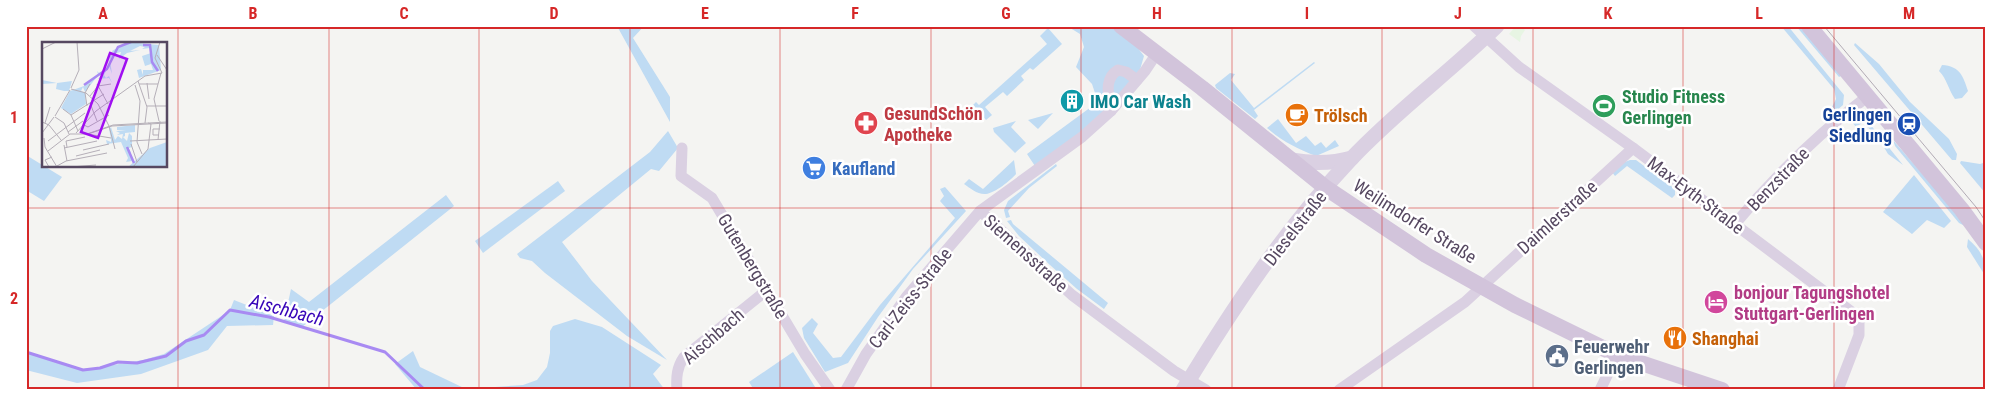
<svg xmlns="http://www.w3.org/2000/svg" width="2012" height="416" font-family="'Roboto Condensed',sans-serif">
	<rect width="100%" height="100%" fill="#f4f4f2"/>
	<g fill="#bfdbf3">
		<path d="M617,26H644L633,38L670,97V122Z"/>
		<path d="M1067,26H1121L1144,56L1137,80L1111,111L1037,169L1027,154L1091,107L1096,96L1092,84L1076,67L1084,47L1080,34Z"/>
		<path d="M1781,26H1788L1844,95L1843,105L1836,111L1831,109L1836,99L1834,89Z"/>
		<path d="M1796,26H1802L1843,75L1839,77Z"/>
		<path d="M1048,28L1062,44L1033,70L1030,68L1021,76L1024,80L1007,96L1003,92L985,107L992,115L986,120L973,105L976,102L979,105L1047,44L1040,36Z"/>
		<path d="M1855,43L1879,64L1910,102L1949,139L1957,154L1956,160H1952L1854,45Z"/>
		<path d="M1314,62L1315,63L1254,110L1258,116L1255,119L1216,88L1215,85L1230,73L1235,74L1231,80L1254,108Z"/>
		<path d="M1942,65C1960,66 1963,76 1968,91L1962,98L1955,99C1948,89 1947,79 1939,71Z"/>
		<path d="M1053,113L1038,129L1028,120Z"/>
		<path d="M1858,117L1865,118L1903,165L1888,154L1879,139L1865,124V121L1856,127L1852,122Z"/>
		<path d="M1278,119L1296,143L1306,136L1315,146L1321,142L1326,148L1335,140L1339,146L1316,156C1297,149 1282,141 1267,128Z"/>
		<path d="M1016,121L1011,127L1026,143L1015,153L994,132L993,128Z"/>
		<path d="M668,131L678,148L659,171L651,169L562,242L592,281L667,360L627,336L545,273L532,261L520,258L517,254L650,152Z"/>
		<path d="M1893,140L1969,228L1959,223L1895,146Z"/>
		<path d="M26,155L62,177L44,201L26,190Z"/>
		<path d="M1014,160L1016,174C1011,180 995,193 986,194C978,195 970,188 964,184L969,179L983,189Z"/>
		<path d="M1630,160H1636L1675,189V195L1672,198L1627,166L1615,176L1612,172L1622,163Z"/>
		<path d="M1961,161L1980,164L1986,162V194L1960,163Z"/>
		<path d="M1056,164L1057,166L1029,188L1008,211L1010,217L1006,218L1004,210L1008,201Z"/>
		<path d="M1914,175L1951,221L1944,228L1927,220L1912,234L1883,212Z"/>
		<path d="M558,181L565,191L483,253L475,241Z"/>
		<path d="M945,187L966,211L913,269L878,317L848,363L825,372L804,338L802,328L812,318L818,324L813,333L833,358L841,357L880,305L955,218L940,201L944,196L940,189Z"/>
		<path d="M446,195L454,206L302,327L284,321L291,289L309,302Z"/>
		<path d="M1011,220L1013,224L1108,303L1104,309L1077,289L1050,265L1019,236L1007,221Z"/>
		<path d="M1968,239C1981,250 1986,260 1986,277L1967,247Z"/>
		<path d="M234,300L274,316L273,325L227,326L208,350L141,374L77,383L26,370V351L83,370L143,360L164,354L223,315L230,310Z"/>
		<path d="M575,319L602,327L661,365L653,374L665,390H417L395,364L413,351L420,367L466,389L523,385L537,380L547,367L550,353V331L553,326Z"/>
		<path d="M793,352L817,390H754L749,382Z"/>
	</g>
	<path fill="#e7f5e3" d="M1516,26H1520L1525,30L1521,36L1520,42L1509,34Z"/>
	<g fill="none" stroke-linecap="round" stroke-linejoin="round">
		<path stroke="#a88af2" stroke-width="3" d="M26,352L83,370L100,368L118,362L137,363L166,356L186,341L204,335L230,310L269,317L385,352L425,390"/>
		<g stroke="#dad0e2" stroke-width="11">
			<path d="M1474,26L1519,67L1633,148L1853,313L1859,323V335L1838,390"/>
			<path d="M1111,111C1109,96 1103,79 1118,70L1126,72L1137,80"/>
			<path d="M682,148L681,176L712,198L805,354L830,390"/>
			<path d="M980,211L1072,295L1174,371L1206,390"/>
			<path d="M1735,224C1774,177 1819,133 1868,96"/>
			<path d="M677,390C676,377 677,367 684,357L767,290"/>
			<path d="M846,390L866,354L907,296L980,211L1082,137L1111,111L1145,71L1157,53"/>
			<path d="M1339,390L1465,302L1633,148"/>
			<path d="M1600,390L1617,355"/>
		</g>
		<g stroke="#dad0e2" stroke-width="15">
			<path d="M1291,160C1313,164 1331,164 1352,158"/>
			<path d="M1183,390C1232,309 1286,228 1351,159C1396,111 1450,72 1497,26"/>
		</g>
		<g stroke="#d2c4db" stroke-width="16">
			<path d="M1121,26L1202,88L1326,188L1426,255L1515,305L1617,355L1722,390"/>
			<path d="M1809,26L1962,210L1986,243"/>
		</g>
		<path stroke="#b2abb5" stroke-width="1" d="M1824,26L1976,207L1986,222"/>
	</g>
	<path fill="none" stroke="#d62828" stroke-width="1" stroke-opacity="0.55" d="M178,26V390M329,26V390M479,26V390M630,26V390M780,26V390M931,26V390M1081,26V390M1232,26V390M1382,26V390M1533,26V390M1683,26V390M1834,26V390M26,208H1986"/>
	<defs>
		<g id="building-disc" transform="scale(1.25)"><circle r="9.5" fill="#0f9aa8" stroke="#fff"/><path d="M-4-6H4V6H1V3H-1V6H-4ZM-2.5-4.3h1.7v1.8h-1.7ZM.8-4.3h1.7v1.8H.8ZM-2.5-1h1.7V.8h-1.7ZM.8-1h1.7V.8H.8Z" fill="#fff"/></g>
		<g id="stadium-disc" transform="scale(1.25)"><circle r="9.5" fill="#2e9e5b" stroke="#fff"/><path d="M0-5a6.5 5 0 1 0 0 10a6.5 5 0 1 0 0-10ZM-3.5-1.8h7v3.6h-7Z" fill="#fff"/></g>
		<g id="cafe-disc" transform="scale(1.25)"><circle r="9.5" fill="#e8710a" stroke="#fff"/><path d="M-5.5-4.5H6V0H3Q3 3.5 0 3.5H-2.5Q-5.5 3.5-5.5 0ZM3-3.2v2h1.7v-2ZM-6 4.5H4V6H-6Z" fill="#fff"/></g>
		<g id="pharmacy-disc" transform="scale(1.25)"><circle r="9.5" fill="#e0444e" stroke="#fff"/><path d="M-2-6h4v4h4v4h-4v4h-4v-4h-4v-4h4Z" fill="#fff"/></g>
		<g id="station-disc" transform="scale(1.25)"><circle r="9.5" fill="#1a4fb4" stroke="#fff"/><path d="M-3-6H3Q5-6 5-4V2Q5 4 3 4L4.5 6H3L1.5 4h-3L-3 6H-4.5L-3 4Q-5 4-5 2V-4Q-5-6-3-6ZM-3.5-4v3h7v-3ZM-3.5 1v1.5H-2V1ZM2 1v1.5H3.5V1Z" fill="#fff"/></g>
		<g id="supermarket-disc" transform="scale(1.25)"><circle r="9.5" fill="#3f7fe0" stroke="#fff"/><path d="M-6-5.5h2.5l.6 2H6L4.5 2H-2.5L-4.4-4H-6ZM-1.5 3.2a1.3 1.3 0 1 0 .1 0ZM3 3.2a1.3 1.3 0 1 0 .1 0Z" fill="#fff"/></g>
		<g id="hotel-disc" transform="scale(1.25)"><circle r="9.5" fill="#d1479c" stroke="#fff"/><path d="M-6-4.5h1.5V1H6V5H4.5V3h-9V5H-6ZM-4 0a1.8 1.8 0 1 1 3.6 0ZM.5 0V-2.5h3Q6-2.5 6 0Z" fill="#fff"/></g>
		<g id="restaurant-disc" transform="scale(1.25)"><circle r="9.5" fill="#e8710a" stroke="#fff"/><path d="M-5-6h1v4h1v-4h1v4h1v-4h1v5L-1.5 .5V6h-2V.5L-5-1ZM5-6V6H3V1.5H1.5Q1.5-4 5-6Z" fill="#fff"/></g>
		<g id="civic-disc" transform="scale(1.25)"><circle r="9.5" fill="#5c6f8a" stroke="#fff"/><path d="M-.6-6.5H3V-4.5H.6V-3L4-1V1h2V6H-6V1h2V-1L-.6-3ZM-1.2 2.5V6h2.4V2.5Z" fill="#fff"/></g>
	</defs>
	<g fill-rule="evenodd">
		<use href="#building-disc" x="1072" y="101"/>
		<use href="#stadium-disc" x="1604" y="106"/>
		<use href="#cafe-disc" x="1297" y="115"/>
		<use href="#pharmacy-disc" x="866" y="123"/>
		<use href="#station-disc" x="1909" y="124"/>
		<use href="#supermarket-disc" x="814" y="168"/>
		<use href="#hotel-disc" x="1716" y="302"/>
		<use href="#restaurant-disc" x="1675" y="338"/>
		<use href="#civic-disc" x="1557" y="356"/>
	</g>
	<g text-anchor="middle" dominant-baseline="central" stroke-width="5" stroke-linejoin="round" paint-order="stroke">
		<g font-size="18" font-weight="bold" fill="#27864d" stroke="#fff" text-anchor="start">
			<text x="1622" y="96">Studio Fitness<tspan x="1622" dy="21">Gerlingen</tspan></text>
		</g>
		<g font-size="18" font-weight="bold" fill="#0d838f" stroke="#fff" text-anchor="start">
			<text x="1090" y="101">IMO Car Wash</text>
		</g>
		<g font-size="18" font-weight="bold" fill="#be3a42" stroke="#fff" text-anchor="start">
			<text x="884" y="113">GesundSchön<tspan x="884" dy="21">Apotheke</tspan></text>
		</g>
		<g font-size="18" font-weight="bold" fill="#164399" stroke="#fff" text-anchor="end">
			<text x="1892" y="114">Gerlingen<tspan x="1892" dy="21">Siedlung</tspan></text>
		</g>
		<g font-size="18" font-weight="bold" fill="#c56008" stroke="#fff" text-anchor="start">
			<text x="1314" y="115">Trölsch</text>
			<text x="1692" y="338">Shanghai</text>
		</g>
		<g font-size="18" font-weight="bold" fill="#366cbe" stroke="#fff" text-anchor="start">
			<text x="832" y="168">Kaufland</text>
		</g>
		<g font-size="18" fill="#564861" stroke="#fff">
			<text transform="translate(1778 179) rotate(-46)">Benzstraße</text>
			<text transform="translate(1696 195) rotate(37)">Max-Eyth-Straße</text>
			<text transform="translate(1557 217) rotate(-42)">Daimlerstraße</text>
			<text transform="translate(1415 221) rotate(32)">Weilimdorfer Straße</text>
			<text transform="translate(1295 228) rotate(-52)">Dieselstraße</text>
			<text transform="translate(1026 253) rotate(42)">Siemensstraße</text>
			<text transform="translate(753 266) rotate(59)">Gutenbergstraße</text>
			<text transform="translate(910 298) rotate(-52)">Carl-Zeiss-Straße</text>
			<text transform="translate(713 336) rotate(-41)">Aischbach</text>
		</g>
		<g font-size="18" font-weight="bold" fill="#b23c85" stroke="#fff" text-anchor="start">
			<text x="1734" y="292">bonjour Tagungshotel<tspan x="1734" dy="21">Stuttgart-Gerlingen</tspan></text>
		</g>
		<g font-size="18" font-weight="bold" fill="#4e5e75" stroke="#fff" text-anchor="start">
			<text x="1574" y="346">Feuerwehr<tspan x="1574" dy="21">Gerlingen</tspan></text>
		</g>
		<g font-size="19" font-style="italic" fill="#3704b8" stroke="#fff">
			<text transform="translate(287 310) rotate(15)">Aischbach</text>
		</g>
	</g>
	<g transform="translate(42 42)">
		<rect width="125" height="125" fill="#f4f4f2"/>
		<path d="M85,0L117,3L119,28L97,36L95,28L99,27L101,33V28H111L109,22L103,24L100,14L109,11L108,6L100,7L103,5L98,4L88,9L98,8L85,11L77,17L79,10L71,12L68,18L70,32L67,24L68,14L71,11L70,9ZM65,27L62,33L64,36L67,34L70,41L67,36L56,37L60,32H57L43,50L41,45L39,49L43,51L44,62L29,72L19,66L28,49L42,44L56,32L55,29L57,31ZM0,38L15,41L30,39L27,49H22L14,47L15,41L0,42ZM93,83V90L83,91V94L81,95L85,99L87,91L90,94V105L84,107L88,108L90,119L84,120L86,116L79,100L65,102L64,98L69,100V96L67,87L69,85L73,98L76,94L80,97L81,92L75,93L78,91L74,89H84L75,88V85ZM125,100V125H86L108,106Z" fill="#bfdbf3"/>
		<path fill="none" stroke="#a88af2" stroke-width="2.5" d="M101,3H108L110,20L116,29M42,43L65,27L76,5L89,0M85,105L92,121"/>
		<path fill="none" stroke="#b5afb8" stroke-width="1" d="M0,7L14,0M115,13L125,28M96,39L105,65L103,81M105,41L107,57M55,42L66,62M97,42H116M93,43L98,59L95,100L100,112M29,46L37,28L35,0M29,47L44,51L56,62L67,84L73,107M48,54L56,44L69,42M48,61L55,79M45,64L43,51L48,42M105,64H125M21,67L29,73L36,89M29,73L62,52M13,74L28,48M13,75L22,81L27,92M117,79L112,57L119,31M0,80L7,83L19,98M3,81L8,65M42,83L46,85L67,73M26,90L41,79M0,91L12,75M34,91L54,69L103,34L120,31L113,16L118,0M45,92L69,96M46,92L70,84L125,81M117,93H111V87H118M2,96L3,105L15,125M116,98L118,79M6,99L43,71M88,99L125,97M89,102L95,120M22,103L25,119M25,105L24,99L43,95M22,106L55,99M41,108L67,102M6,109L28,92H45L71,83L125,80M34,114L58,108M15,124L24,119L65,111M7,125L3,118L10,115M29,125L54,123M86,125H91L106,107L109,82L106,81"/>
		<path fill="#a00ff1" fill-opacity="0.15" stroke="#a00ff1" stroke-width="2.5" d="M68,11L85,17L56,96L39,90Z"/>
		<rect width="125" height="125" fill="none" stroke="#564861" stroke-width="2.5"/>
	</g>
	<rect width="2012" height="416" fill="none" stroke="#ffffff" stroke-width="55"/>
	<rect x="28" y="28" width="1956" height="360" fill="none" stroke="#d62828" stroke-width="2"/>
	<g font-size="16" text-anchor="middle" font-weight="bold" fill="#d62828">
		<text x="103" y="19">A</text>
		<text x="253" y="19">B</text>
		<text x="404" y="19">C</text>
		<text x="554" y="19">D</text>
		<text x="705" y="19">E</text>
		<text x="855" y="19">F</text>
		<text x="1006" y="19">G</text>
		<text x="1157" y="19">H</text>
		<text x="1307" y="19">I</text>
		<text x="1458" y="19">J</text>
		<text x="1608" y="19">K</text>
		<text x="1759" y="19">L</text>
		<text x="1909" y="19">M</text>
		<text x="14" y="123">1</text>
		<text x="14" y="304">2</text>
	</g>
</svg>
